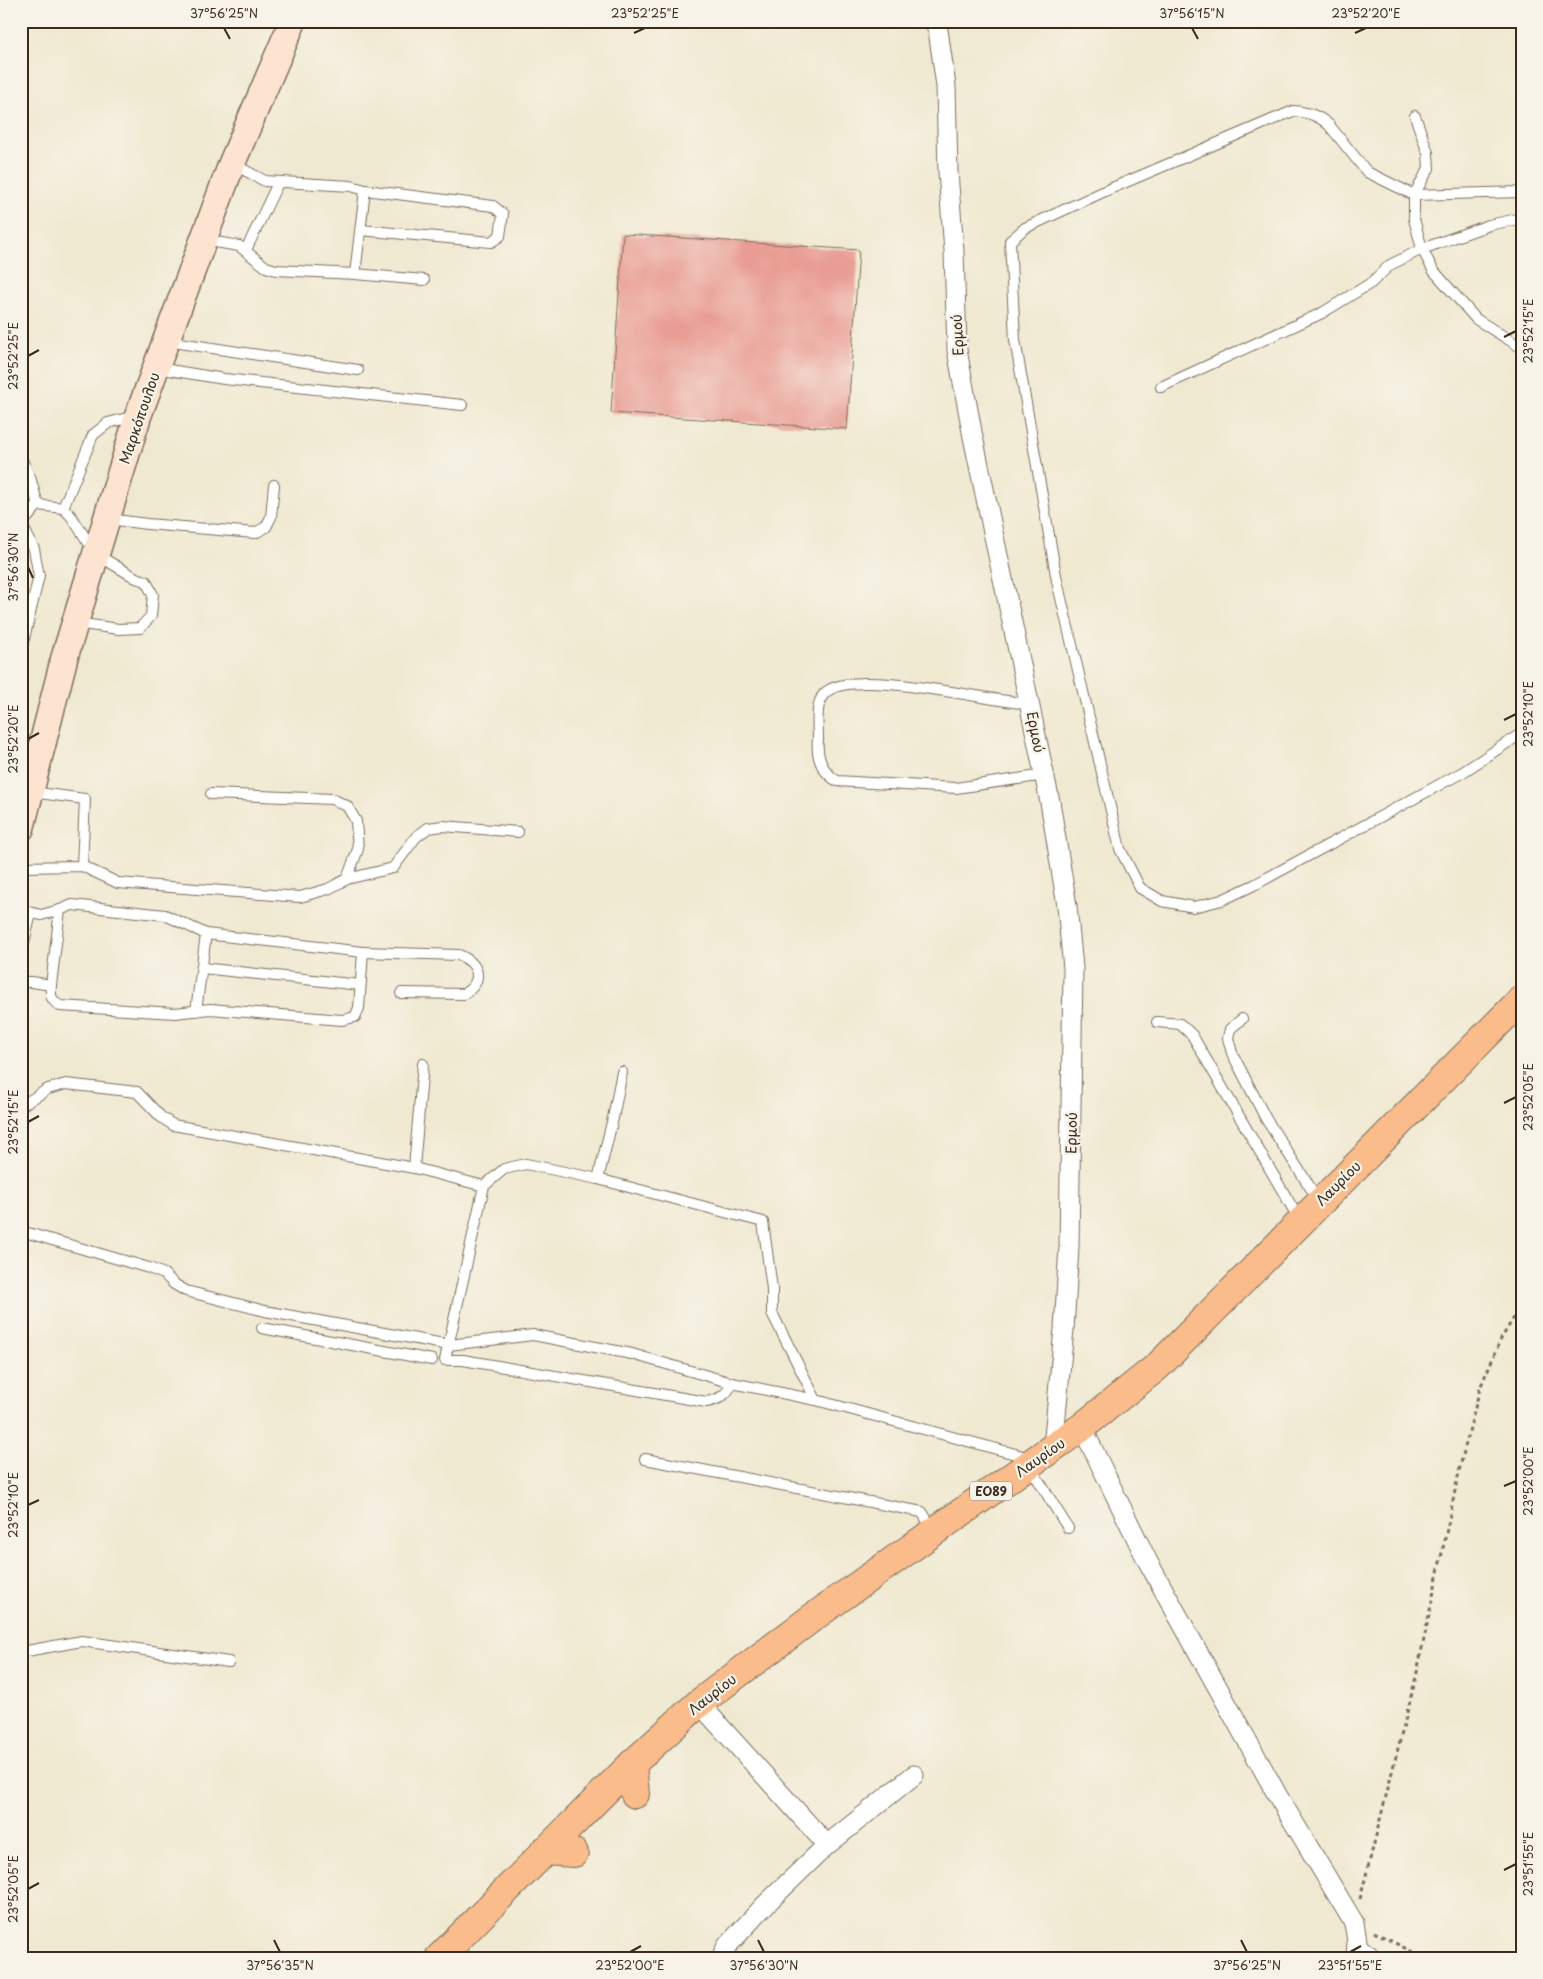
<svg xmlns="http://www.w3.org/2000/svg" width="1543" height="1979" font-family="'Playpen Sans',sans-serif">
	<rect width="100%" height="100%" fill="#f7f3e8"/>
	<filter id="ink" filterUnits="userSpaceOnUse"><feTurbulence type="fractalNoise" baseFrequency=".02" numOctaves="2"/><feDisplacementMap in="SourceGraphic" scale="10" xChannelSelector="R" yChannelSelector="G"/><feConvolveMatrix kernelMatrix="1 2 1 2 8 2 1 2 1" color-interpolation-filters="sRGB"/></filter>
	<filter id="wash" filterUnits="userSpaceOnUse"><feTurbulence type="fractalNoise" baseFrequency=".0096" numOctaves="4" result="noise"/><feDisplacementMap in="SourceGraphic" scale="20" xChannelSelector="R" yChannelSelector="G"/><feGaussianBlur stdDeviation="1.12" result="paint"/><feColorMatrix in="noise" values="0 0 0 0 0 0 0 0 0 0 0 0 0 0 0 0 0 1.4 0 .05"/><feComposite in="paint" operator="in"/></filter>
	<g filter="url(#wash)">
		<rect width="100%" height="100%" fill="#f0e9d1"/>
		<g id="blocks">
			<path fill="#e99c93" d="M623,234L859,250L847,429L611,413Z"/>
		</g>
	</g>
	<g filter="url(#ink)">
		<use href="#blocks" fill-opacity="0" stroke="#7a6d5d" stroke-width="1"/>
		<g fill="none" stroke-linecap="round" stroke-linejoin="round">
			<g stroke="#7a6d5d" stroke-width="12">
				<g id="lane">
					<path d="M1415,116L1428,153L1429,168L1414,195V219L1422,249L1433,270L1476,319L1522,348"/>
					<path d="M1522,192L1414,195L1367,172L1329,125C1318,115 1307,112 1293,111L1105,191L1025,228L1010,241L1015,340L1057,581L1120,849L1140,888L1162,901L1194,907L1222,900L1256,884L1463,772L1522,733"/>
					<path d="M361,230L491,242L500,236L503,214L493,206L365,190"/>
					<path d="M204,240L239,246L266,267L276,270L355,274L365,190L351,186L265,181L233,164"/>
					<path d="M246,250L278,183"/>
					<path d="M355,274L424,280"/>
					<path d="M166,341L358,370"/>
					<path d="M157,368L224,379L462,405"/>
					<path d="M1161,387L1322,313L1371,283L1390,265L1422,249L1489,225L1522,218"/>
					<path d="M21,458L30,477L38,505"/>
					<path d="M38,505L63,508L71,516L96,554L136,578L146,581L153,595L151,616L140,628L119,629L75,623"/>
					<path d="M63,508L93,435L108,423L135,416"/>
					<path d="M108,519L147,524L255,533L266,527L271,517L274,485"/>
					<path d="M21,525L38,505"/>
					<path d="M21,651L39,576L34,549L22,525"/>
					<path d="M1031,704C991,702 849,665 824,694C815,704 818,726 818,739C816,757 821,771 837,781L956,788L1045,775"/>
					<path d="M31,792L85,799L82,866"/>
					<path d="M211,794L332,799L347,806L356,821L358,849L347,879"/>
					<path d="M21,867L82,866L118,883L300,897L328,889L347,879L393,868L416,837L428,828L443,826L518,832"/>
					<path d="M21,910L41,915L60,910L72,905L165,915L206,934L363,952L359,1008L355,1017L342,1020L210,1009L175,1013L60,1006C51,1000 50,996 51,985L32,982H21"/>
					<path d="M363,952L459,955C480,964 484,981 464,994L401,993"/>
					<path d="M21,955L31,913"/>
					<path d="M202,968L360,985"/>
					<path d="M51,985L60,910"/>
					<path d="M196,1011L206,934"/>
					<path d="M1242,1019L1230,1029L1228,1038L1232,1053L1266,1119L1319,1201"/>
					<path d="M1157,1022L1180,1024L1192,1035L1300,1221"/>
					<path d="M21,1106L48,1089L66,1084L137,1092L161,1117L173,1125L414,1168L484,1186L445,1360H463L706,1402C719,1400 727,1395 732,1383"/>
					<path d="M414,1168L423,1064"/>
					<path d="M598,1179L613,1118L622,1072"/>
					<path d="M484,1186L504,1169L526,1164L598,1179L763,1222L772,1289V1313L816,1400"/>
					<path d="M21,1231L149,1268L164,1274L174,1284L186,1291L265,1311L449,1345L533,1335L632,1354L732,1383L816,1400L1030,1458"/>
					<path d="M262,1328L432,1360"/>
					<path d="M645,1459L922,1512L934,1531"/>
					<path d="M1029,1465L1068,1528"/>
					<path d="M21,1652L82,1641L229,1662"/>
					<path d="M1357,1941L1372,1952L1376,1958"/>
				</g>
			</g>
			<g stroke="#7a6d5d" stroke-width="21">
				<g id="street">
					<path d="M934,21L938,30L946,86L948,172L954,251L957,350L973,437L1050,802L1067,906L1073,968L1069,1247L1064,1329L1053,1448"/>
					<path d="M1082,1427L1147,1560L1279,1798L1354,1923L1357,1941L1356,1958"/>
					<path d="M699,1703L827,1845L914,1775"/>
					<path d="M721,1958L727,1946L765,1905L827,1845"/>
				</g>
			</g>
			<g stroke="#7a6d5d" stroke-width="29">
				<path id="secondary" d="M21,828L64,659L138,416L232,163L293,21"/>
			</g>
			<g stroke="#7a6d5d" stroke-width="30">
				<g id="primary">
					<path d="M632,1764L635,1794"/>
					<path d="M544,1851L574,1853"/>
					<path d="M439,1958L632,1764L699,1703L812,1618L1082,1427L1158,1366L1522,999"/>
				</g>
			</g>
			<g stroke="#7a6d5d" stroke-width="3" stroke-dasharray="4 4" stroke-linecap="butt">
				<path d="M1360,1899L1416,1677L1460,1467L1480,1388L1501,1339L1522,1304"/>
				<path d="M1374,1932L1424,1958"/>
			</g>
			<use href="#lane" stroke="#fff" stroke-width="10"/>
			<use href="#street" stroke="#fff" stroke-width="19"/>
			<use href="#secondary" stroke="#fde4d0" stroke-width="26"/>
			<use href="#primary" stroke="#f9bc8a" stroke-width="28"/>
		</g>
	</g>
	<path fill="none" stroke="#3b2a1e" stroke-width="2" d="M224,28L230,39M1192,28L1198,39M634,33L645,28M1355,33L1366,28M1504,337L1516,331M28,356L39,350M28,567L33,578M1504,720L1516,714M28,739L39,733M1504,1103L1516,1097M28,1122L39,1116M1504,1486L1516,1481M28,1505L39,1500M1504,1870L1516,1864M28,1889L39,1883M274,1940L280,1952M758,1940L764,1952M1241,1940L1247,1952M630,1952L641,1946M1350,1952L1361,1946"/>
	<g text-anchor="middle" dominant-baseline="central" stroke-width="4.5" stroke-linejoin="round" paint-order="stroke">
		<rect fill="#f7f3e8" stroke="#73665b" stroke-width="1" x="970" y="1481.5" width="42" height="19" rx="4"/>
		<g font-size="12" font-weight="bold" fill="#3b2a1e">
			<text x="991" y="1491">ΕΟ89</text>
		</g>
		<g font-size="14" fill="#3b2a1e" stroke="#f7f3e8">
			<text transform="translate(957 335) rotate(-93)">Ερμού</text>
			<text transform="translate(139 418) rotate(-71)">Μαρκόπουλου</text>
			<text transform="translate(1036 732) rotate(79)">Ερμού</text>
			<text transform="translate(1071 1133) rotate(-89)">Ερμού</text>
			<text transform="translate(1338 1183) rotate(-45)">Λαυρίου</text>
			<text transform="translate(1040 1457) rotate(-35)">Λαυρίου</text>
			<text transform="translate(712 1694) rotate(-38)">Λαυρίου</text>
		</g>
	</g>
	<rect width="1543" height="1979" fill="none" stroke="#f7f3e8" stroke-width="55"/>
	<rect x="28" y="28" width="1488" height="1924" fill="none" stroke="#3b2a1e" stroke-width="2"/>
	<g font-size="12" text-anchor="middle" fill="#3b2a1e">
		<text x="224" y="18">37°56'25"N</text>
		<text x="645" y="18">23°52'25"E</text>
		<text x="1192" y="18">37°56'15"N</text>
		<text x="1366" y="18">23°52'20"E</text>
		<text transform="translate(1529 331) rotate(-90)" y="4">23°52'15"E</text>
		<text transform="translate(14 356) rotate(-90)" y="4">23°52'25"E</text>
		<text transform="translate(14 567) rotate(-90)" y="4">37°56'30"N</text>
		<text transform="translate(1529 714) rotate(-90)" y="4">23°52'10"E</text>
		<text transform="translate(14 739) rotate(-90)" y="4">23°52'20"E</text>
		<text transform="translate(1529 1097) rotate(-90)" y="4">23°52'05"E</text>
		<text transform="translate(14 1122) rotate(-90)" y="4">23°52'15"E</text>
		<text transform="translate(1529 1481) rotate(-90)" y="4">23°52'00"E</text>
		<text transform="translate(14 1505) rotate(-90)" y="4">23°52'10"E</text>
		<text transform="translate(1529 1864) rotate(-90)" y="4">23°51'55"E</text>
		<text transform="translate(14 1889) rotate(-90)" y="4">23°52'05"E</text>
		<text x="280" y="1970">37°56'35"N</text>
		<text x="630" y="1970">23°52'00"E</text>
		<text x="764" y="1970">37°56'30"N</text>
		<text x="1247" y="1970">37°56'25"N</text>
		<text x="1350" y="1970">23°51'55"E</text>
	</g>
</svg>
